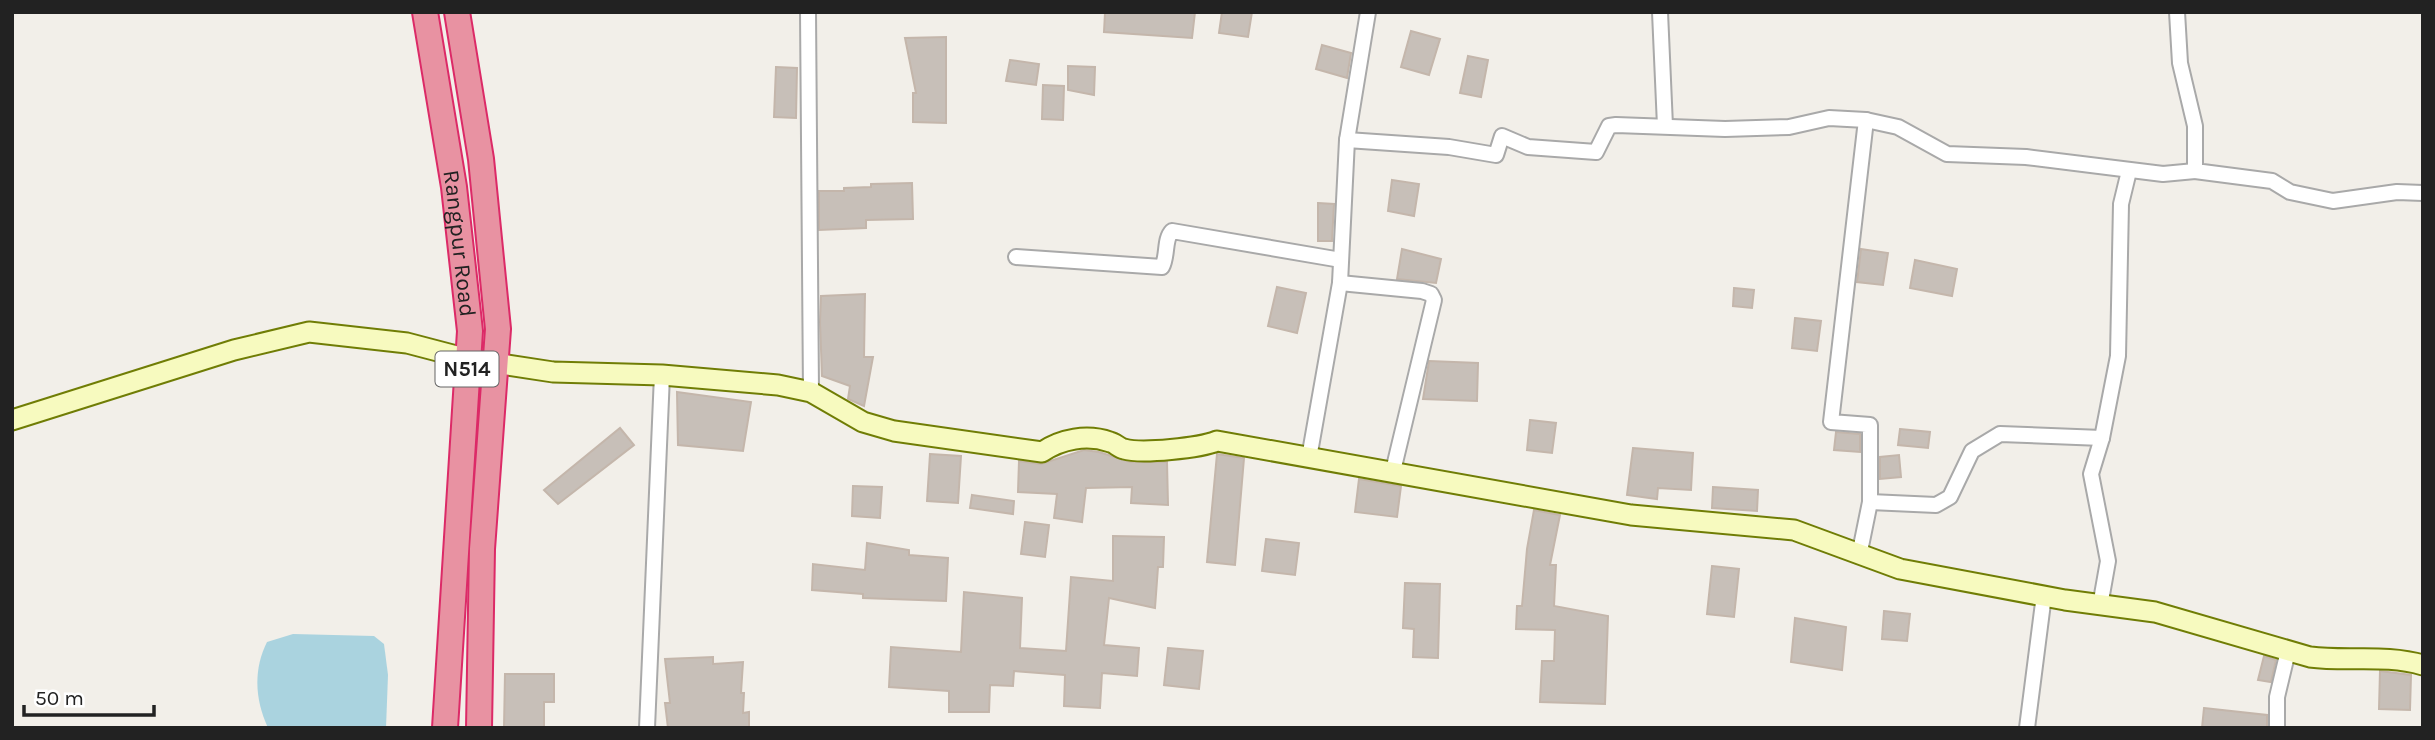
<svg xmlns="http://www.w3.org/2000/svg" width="2435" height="740" font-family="Karla,sans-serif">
	<rect width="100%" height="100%" fill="#f2efe9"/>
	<path fill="#aad3df" d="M293,634L374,636L384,644L388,675L386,728H268C255,700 253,670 267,642Z"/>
	<g fill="#c7bfb8" stroke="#c4b6ab" stroke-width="2">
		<path d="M1141,12H1195L1192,38L1104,32L1105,13Z"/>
		<path d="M1222,12H1252L1248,37L1219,33Z"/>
		<path d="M1411,31L1440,39L1429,75L1401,67Z"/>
		<path d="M946,37V123L913,122V93H916L905,38Z"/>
		<path d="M1322,45L1351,53L1347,78L1316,69Z"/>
		<path d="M1468,56L1488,60L1481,97L1460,93Z"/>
		<path d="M1010,60L1039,64L1036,85L1006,81Z"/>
		<path d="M1068,66L1095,67L1094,95L1068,90Z"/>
		<path d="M776,67L797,68L796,118L774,117Z"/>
		<path d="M1043,85L1064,86L1063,120L1042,119Z"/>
		<path d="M1392,180L1419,184L1414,216L1388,211Z"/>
		<path d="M912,183L913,219L866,220V228L819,230V191H844V188L871,187V184Z"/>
		<path d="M1318,203L1334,204L1332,241H1318Z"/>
		<path d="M1402,249L1441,259L1436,283L1397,279Z"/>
		<path d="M1861,249L1888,253L1883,285L1857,282Z"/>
		<path d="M1915,260L1957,269L1952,296L1910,288Z"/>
		<path d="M1277,287L1306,293L1297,333L1268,326Z"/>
		<path d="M1734,288L1754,290L1752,308L1733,306Z"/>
		<path d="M865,294L864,357H873L864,406L848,399L850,386L822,376L820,322L821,296Z"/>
		<path d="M1795,318L1821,321L1817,351L1792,348Z"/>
		<path d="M1429,361L1478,363L1477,401L1423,399Z"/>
		<path d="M677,392L751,402L743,451L678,445Z"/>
		<path d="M1530,420L1556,423L1552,453L1527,450Z"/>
		<path d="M620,428L634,445L558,504L544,490Z"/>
		<path d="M1900,429L1930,432L1928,448L1898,445Z"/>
		<path d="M1836,432L1860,434V452L1834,450Z"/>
		<path d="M1633,448L1693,453L1691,490L1658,488L1657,499L1627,495Z"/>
		<path d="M1084,450L1099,452L1130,462H1167L1168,505L1131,503L1132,487L1086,488L1082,522L1054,518L1057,494L1018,492L1019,461L1041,464Z"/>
		<path d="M930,454L961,456L958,503L927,501Z"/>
		<path d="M1217,454L1244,458L1235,565L1207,562Z"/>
		<path d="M1899,455L1901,477L1880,479V457Z"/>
		<path d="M1359,479L1401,486L1397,517L1355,512Z"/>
		<path d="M853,486L882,487L880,518L852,516Z"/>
		<path d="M1713,487L1758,490L1757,511L1712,508Z"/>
		<path d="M972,495L1014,501L1013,514L970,508Z"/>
		<path d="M1534,510L1560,515L1550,565H1556L1554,606L1608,616L1605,704L1540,702L1542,661H1554L1555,630L1516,629L1517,606H1522L1527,549Z"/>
		<path d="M1025,522L1049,525L1045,557L1021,554Z"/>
		<path d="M1113,536L1164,537L1163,567H1158L1155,608L1109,598L1104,645L1139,648L1137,676L1102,673L1100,708L1064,706L1065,675L1014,671L1013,686L990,685L989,712H949V691L889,687L891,647L961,652L964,592L1022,598L1020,648L1066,651L1071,577L1113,581Z"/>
		<path d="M1266,539L1299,543L1295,575L1262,571Z"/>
		<path d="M867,543L909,550V555L948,558L946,601L863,598V594L812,590L813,564L865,570Z"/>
		<path d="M1712,566L1739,569L1734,617L1707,614Z"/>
		<path d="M1405,583L1440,584L1438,658L1413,657L1414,629L1403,628Z"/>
		<path d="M1884,611L1910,614L1907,641L1882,639Z"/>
		<path d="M1795,618L1846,627L1842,670L1791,662Z"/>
		<path d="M1168,648L1203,651L1199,689L1164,685Z"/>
		<path d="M2264,656L2276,660L2271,682L2258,680Z"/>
		<path d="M713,657V664L743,662L741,693H744L743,713L749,712V728H668L665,703H670L665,659Z"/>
		<path d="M2380,671L2411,675L2410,710L2379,709Z"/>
		<path d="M505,674H554V702H544V728H504Z"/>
		<path d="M2204,708L2267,715V728H2202Z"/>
	</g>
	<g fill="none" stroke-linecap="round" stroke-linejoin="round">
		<g stroke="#a9a9a9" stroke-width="18">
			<g id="street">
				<path d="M808,12L811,392"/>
				<path d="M1660,12L1665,126"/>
				<path d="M2177,12L2180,63L2195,126V171L2272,181L2290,192L2333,201L2397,192L2423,193"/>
				<path d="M1347,140L1368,12"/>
				<path d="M1016,257L1162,267C1168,256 1164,239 1172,231L1341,260"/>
				<path d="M1340,283L1422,291L1431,294L1434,300L1393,471"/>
				<path d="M1309,458L1340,283L1347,140L1449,147L1496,155L1502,136L1528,147L1596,152L1609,126L1616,125L1725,129L1789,127L1829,118L1866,120L1898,127L1947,154L2026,157L2163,174L2195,171"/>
				<path d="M1870,502L1936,505L1950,497L1972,451L2000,434L2102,438"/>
				<path d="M1859,556L1870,502V425L1831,422L1866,120"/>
				<path d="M2100,606L2108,561L2091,474L2102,438L2118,356L2121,204L2129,171"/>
				<path d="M647,728L662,375"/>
				<path d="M2027,728L2044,595"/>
				<path d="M2277,728V697L2288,651"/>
			</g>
		</g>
		<g stroke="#707d05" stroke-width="23">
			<path id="secondary" d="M12,420L234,350L309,332L407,343L468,359L553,372L662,375L778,385L811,392L863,422L894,431L1042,452C1061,439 1087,434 1110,442C1115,443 1119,448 1124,449C1142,454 1200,448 1217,441L1631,515L1794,530L1900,569L2065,600L2155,612L2310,657C2348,662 2385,654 2423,665"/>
		</g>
		<g stroke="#dc2a67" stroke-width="28">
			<g id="highway">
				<path id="s1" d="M425,12L454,187L470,331L445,728"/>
				<path d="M457,12L481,159L498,329L482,549L479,728"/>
			</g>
		</g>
		<use href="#street" stroke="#fff" stroke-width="14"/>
		<use href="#secondary" stroke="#f7fabf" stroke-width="19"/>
		<use href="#highway" stroke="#e892a2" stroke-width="24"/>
	</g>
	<g text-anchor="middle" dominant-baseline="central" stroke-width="7" stroke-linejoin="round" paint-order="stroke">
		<rect fill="#fff" stroke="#646464" stroke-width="2" x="435.5" y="351.5" width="63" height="35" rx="5"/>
		<g font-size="21" font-weight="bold" fill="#222">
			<text x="467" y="369">N514</text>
		</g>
		<g font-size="23" fill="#222" stroke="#fff">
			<text stroke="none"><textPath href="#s1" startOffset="234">Rangpur Road</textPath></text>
		</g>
	</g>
	<rect width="2435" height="740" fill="none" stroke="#222222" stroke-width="28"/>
	<path d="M24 705v10h130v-10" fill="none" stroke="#222222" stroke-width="3.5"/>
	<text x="35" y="705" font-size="21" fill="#222222" stroke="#ffffff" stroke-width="5" paint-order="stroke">50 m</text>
</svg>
